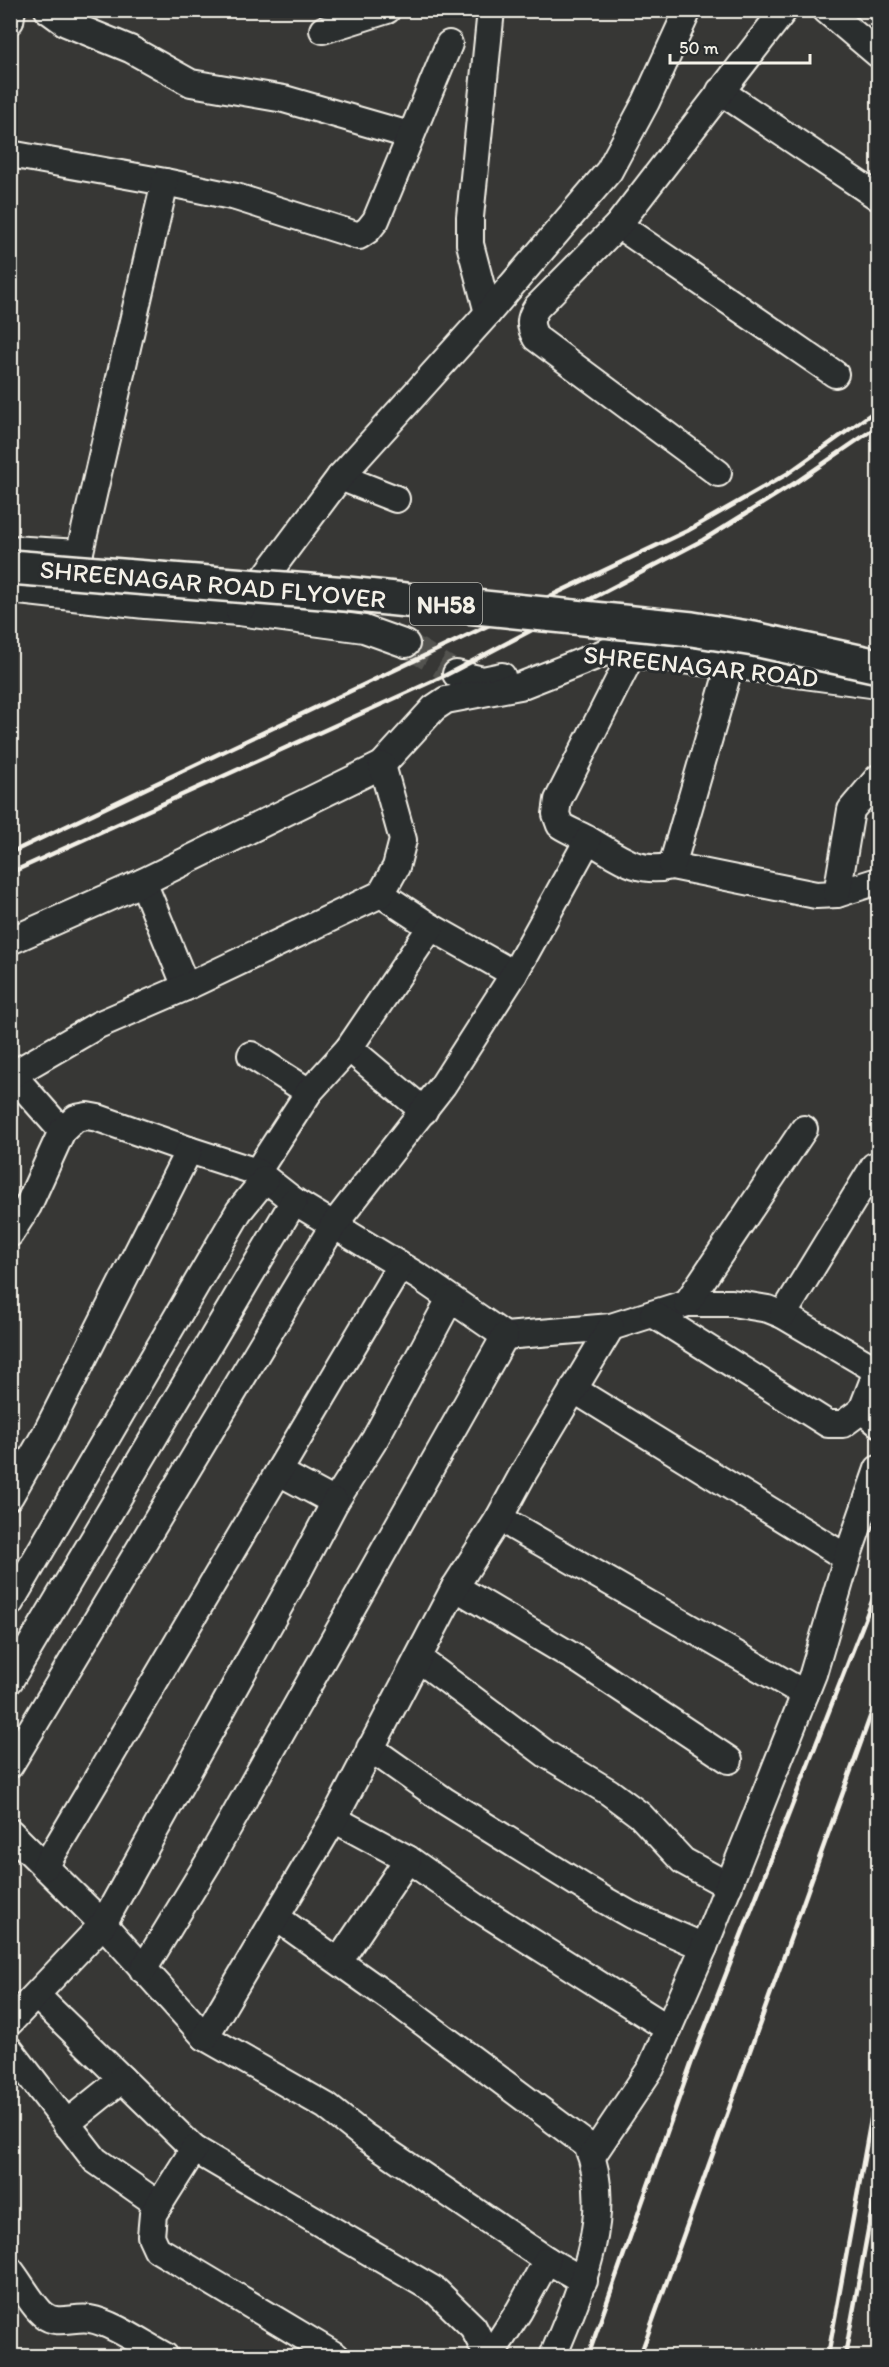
<svg xmlns="http://www.w3.org/2000/svg" width="889" height="2367" font-family="Itim,sans-serif">
	<rect width="100%" height="100%" fill="#373735"/>
	<filter id="ink" filterUnits="userSpaceOnUse"><feTurbulence type="fractalNoise" baseFrequency=".0167" numOctaves="2"/><feDisplacementMap in="SourceGraphic" scale="12" xChannelSelector="R" yChannelSelector="G"/><feConvolveMatrix kernelMatrix="1 2 1 2 8 2 1 2 1" color-interpolation-filters="sRGB"/></filter>
	<g filter="url(#ink)">
		<g fill="none" stroke-linecap="round" stroke-linejoin="round">
			<path stroke="#535350" stroke-width="26" stroke-dasharray="26 13" stroke-linecap="butt" d="M406,644L456,674"/>
			<g stroke="#f4f1e8" stroke-width="30">
				<g id="minor">
					<path d="M48,10L66,23L130,49L191,83L284,99L409,135"/>
					<path d="M826,10L878,54"/>
					<path d="M10,21L12,10"/>
					<path d="M323,30L387,10"/>
					<path d="M720,91L878,197"/>
					<path d="M10,154L165,182L236,197L359,236L368,230L376,220L449,44"/>
					<path d="M618,225L835,374"/>
					<path d="M488,313L470,244V217L491,10"/>
					<path d="M718,473L536,338C529,325 529,319 537,307L618,225L784,10"/>
					<path d="M340,477L396,499"/>
					<path d="M10,549L80,553"/>
					<path d="M10,590L145,605L239,612L364,629L406,644"/>
					<path d="M70,595L165,182"/>
					<path d="M239,612L340,477L488,313L609,171L646,102L688,10"/>
					<path d="M616,653L730,665L878,685"/>
					<path d="M632,654L558,800L556,814L560,825C569,831 580,835 589,840C617,856 637,875 672,866L816,895L837,894L878,881"/>
					<path d="M456,674L483,680L502,676"/>
					<path d="M672,866L730,665"/>
					<path d="M143,882L186,987"/>
					<path d="M381,894L431,927L514,974"/>
					<path d="M837,894L851,810L878,778"/>
					<path d="M10,941L143,882L382,765L434,708L446,700L520,686L606,652"/>
					<path d="M349,1048L424,1111"/>
					<path d="M251,1055L309,1092"/>
					<path d="M10,1072L62,1131"/>
					<path d="M10,1076L98,1025L186,987L381,894L396,867L403,840L382,765"/>
					<path d="M257,1172L309,1092L349,1048L431,927"/>
					<path d="M10,1234L28,1206L62,1131L76,1118L87,1116L98,1118L189,1150L257,1172L294,1201L421,1278L505,1336L611,1327L687,1303H732L768,1309L783,1315L873,1368L874,1379L862,1410L878,1423"/>
					<path d="M687,1303L804,1129"/>
					<path d="M653,1314L828,1424H843L862,1410"/>
					<path d="M783,1315L874,1166"/>
					<path d="M573,1389L847,1558"/>
					<path d="M279,1472L335,1502L375,1439L450,1299"/>
					<path d="M10,1496L46,1433L189,1150"/>
					<path d="M499,1518L805,1694"/>
					<path d="M455,1587L580,1661L729,1760"/>
					<path d="M10,1603L239,1211L265,1179"/>
					<path d="M419,1659L546,1754L609,1792L640,1815L683,1861L729,1886"/>
					<path d="M10,1680L294,1201"/>
					<path d="M370,1748L445,1801L601,1898L631,1915L704,1947"/>
					<path d="M10,1765L333,1226L443,1085L514,974L588,840"/>
					<path d="M334,1819L408,1859L475,1906L669,2029"/>
					<path d="M10,1832L103,1924L205,2037L326,2106L364,2136L547,2260L584,2281"/>
					<path d="M45,1867L400,1266"/>
					<path d="M277,1918L404,2008L587,2145C616,2212 579,2294 553,2356"/>
					<path d="M339,1961L408,1859"/>
					<path d="M143,1970L208,1863L505,1336"/>
					<path d="M37,1996L194,2149L436,2291L473,2327L488,2356"/>
					<path d="M10,2022L103,1924L296,1576L335,1502"/>
					<path d="M205,2037L334,1819L455,1587L499,1518L524,1472L611,1327"/>
					<path d="M10,2050L95,2160L159,2205"/>
					<path d="M66,2124L122,2079"/>
					<path d="M194,2149L153,2214L151,2236L157,2249L336,2356"/>
					<path d="M592,2156L651,2068L704,1947L813,1674L847,1558L878,1469"/>
					<path d="M10,2270C19,2281 34,2308 44,2315C57,2326 75,2316 90,2319C113,2323 144,2345 165,2356"/>
					<path d="M490,2356L519,2311L547,2260"/>
				</g>
			</g>
			<use href="#minor" stroke="#2a2d2e" stroke-width="26"/>
			<g stroke="#f4f1e8" stroke-width="4.5">
				<path d="M10,853L687,531L787,474L878,409"/>
				<path d="M10,873L446,675L703,540L795,483L878,426"/>
				<path d="M588,2356L692,2061L878,1586"/>
				<path d="M640,2356L878,1695"/>
				<path d="M828,2356L878,2081"/>
				<path d="M845,2356L878,2176"/>
			</g>
			<g stroke="#f4f1e8" stroke-width="38" stroke-linecap="butt">
				<path id="highway-bridge" d="M10,567L347,594L692,629L754,639L878,666"/>
			</g>
			<use href="#highway-bridge" stroke="#2a2d2e" stroke-width="33"/>
		</g>
	</g>
	<g text-anchor="middle" dominant-baseline="central" stroke-width="6" stroke-linejoin="round" paint-order="stroke">
		<rect fill="#2a2d2e" stroke="#b7b6b0" stroke-width="1.5" x="410" y="583" width="72" height="42" rx="4.5"/>
		<g font-size="24" font-weight="bold" fill="#f4f1e8">
			<text x="446" y="604">NH58</text>
		</g>
		<g font-size="26" fill="#f4f1e8" stroke="#2a2d2e">
			<text transform="translate(213 584) rotate(5)">SHREENAGAR ROAD FLYOVER</text>
			<text transform="translate(701 666) rotate(6)">SHREENAGAR ROAD</text>
		</g>
	</g>
	<rect width="889" height="2367" fill="none" stroke="#2a2d2e" stroke-width="36"/>
	<rect x="18" y="18" width="853" height="2331" fill="none" stroke="#f4f1e8" stroke-width="2" filter="url(#ink)"/>
	<path d="M670 54v9h140v-9" fill="none" stroke="#f4f1e8" stroke-width="3"/>
	<text x="679" y="54" font-size="18" fill="#f4f1e8" stroke="#2a2d2e" stroke-width="4.5" paint-order="stroke">50 m</text>
</svg>
